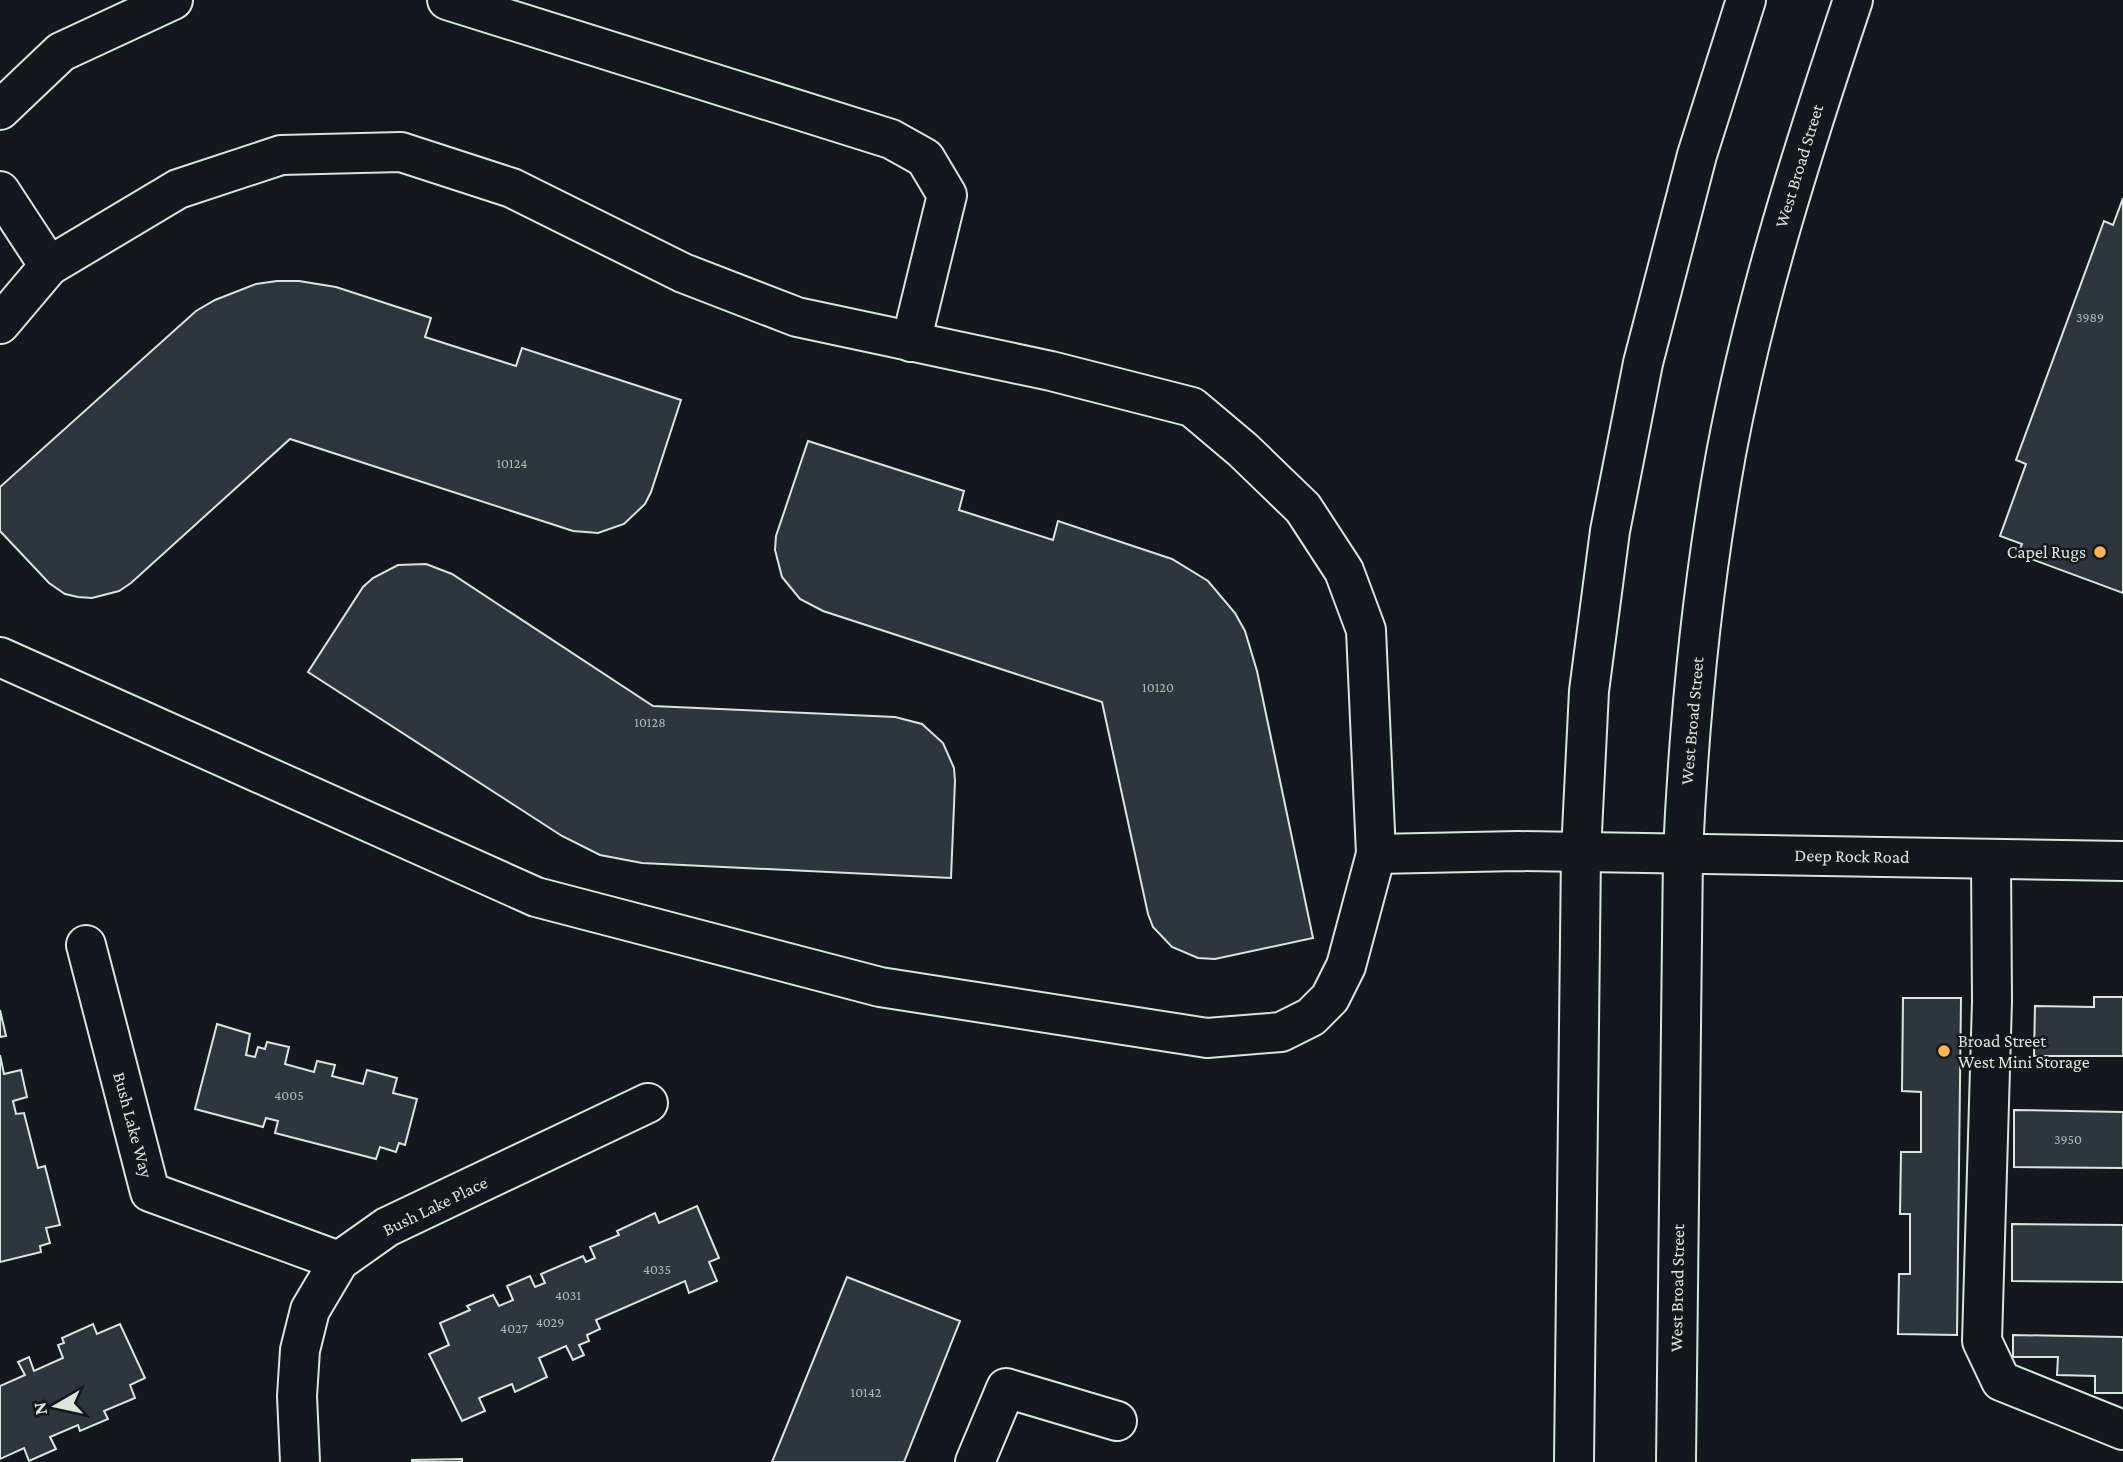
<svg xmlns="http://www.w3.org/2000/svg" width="2123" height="1462" font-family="'Crimson Pro',serif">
	<rect width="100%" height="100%" fill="#14181c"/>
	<g fill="#2c363c" stroke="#d8e6dc" stroke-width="2">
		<path d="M2123,198V593L2018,554L2022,544L2000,536L2026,464L2016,460L2104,221L2113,225Z"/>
		<path d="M277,281H299L336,287L431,318L425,337L516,366L522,348L681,400L651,492L645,504L624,524L598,533L573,531L290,439L131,583L119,591L92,598L78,597L65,594L49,583L0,531V487L196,311L215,300L256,284Z"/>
		<path d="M808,441L964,491L959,510L1053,540L1058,521L1172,559L1208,581L1235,613L1245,631L1257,671L1313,938L1215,959L1198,958L1172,947L1153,927L1148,914L1102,702L823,611L800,599L782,577L775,550L776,536Z"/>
		<path d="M426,564L452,574L653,706L895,717L922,724L943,743L954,768L955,781L951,878L642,863L600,855L562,836L308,672L363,587L373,578L398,565Z"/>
		<path d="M2094,997H2123V1056H2034L2035,1006L2094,1007Z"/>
		<path d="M1903,998H1961L1957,1335L1898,1334L1899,1274H1910V1214H1900L1901,1152H1921V1092L1902,1091Z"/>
		<path d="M0,1010L6,1036L0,1037Z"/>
		<path d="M217,1024L250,1034L246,1055L255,1057L258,1047L265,1049L267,1042L289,1047L285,1064L314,1072L317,1061L335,1065L332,1076L363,1084L367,1070L397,1078L393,1093L417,1099L405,1145L399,1143L396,1152L380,1147L376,1159L275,1133L278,1121L266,1118L263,1127L195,1109Z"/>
		<path d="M0,1055L4,1074L21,1070L27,1097L13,1101L16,1114L24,1113L38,1168L45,1166L60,1225L46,1228L50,1243L40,1246L41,1252L0,1262Z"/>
		<path d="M2014,1110L2123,1112V1168L2014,1167Z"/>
		<path d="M697,1206L719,1258L709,1262L717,1281L689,1293L685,1281L596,1320L600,1329L587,1335L589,1341L579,1345L584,1355L573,1360L566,1346L539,1358L547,1377L515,1392L512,1384L479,1398L485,1411L462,1421L429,1354L449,1345L440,1323L470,1310L467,1306L493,1295L499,1306L513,1300L507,1286L530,1276L535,1287L545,1283L541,1274L583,1256L586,1262L595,1258L590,1247L619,1235L617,1231L655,1213L659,1223Z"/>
		<path d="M2012,1224L2123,1225V1282L2012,1281Z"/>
		<path d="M847,1277L960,1321L904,1462H772Z"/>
		<path d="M93,1324L97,1334L120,1324L145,1378L130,1385L135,1398L104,1411L108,1419L80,1431L78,1425L50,1437L56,1449L29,1461L24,1448L0,1459V1386L25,1375L18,1362L29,1357L34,1371L63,1358L58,1345L64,1343L62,1338Z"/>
		<path d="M2013,1335L2123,1337V1393H2095V1376L2057,1375L2058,1357H2013Z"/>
		<path d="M462,1459V1462H412V1460Z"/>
	</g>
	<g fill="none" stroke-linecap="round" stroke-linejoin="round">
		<g stroke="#d8e6dc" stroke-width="42">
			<g id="minor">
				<path d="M447,0L891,139L925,158L947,195L911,342"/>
				<path d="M0,110L61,52L173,0"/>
				<path d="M0,191L49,266"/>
				<path d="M0,324L49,266L178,189L281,155L401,152L512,188L683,273L797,317L1051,371L1192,407L1243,450L1303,508L1344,571L1366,630L1376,854L1346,966L1330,998L1311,1017L1281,1032L1207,1038L880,987L536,897L0,657"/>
				<path d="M1376,854L1518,851L2123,861"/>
				<path d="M1991,859L1992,1001L1982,1341L2001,1381L2123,1430"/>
				<path d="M86,945L150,1192L339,1261"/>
				<path d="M300,1462L297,1396L300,1350L310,1310L339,1261L387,1227L648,1103"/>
				<path d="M975,1462L1006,1388L1117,1421"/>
			</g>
		</g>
		<g stroke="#d8e6dc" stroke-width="42">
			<g id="major">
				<path d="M1574,1462L1581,852L1589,691L1610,531L1643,363L1697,155L1746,0"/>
				<path d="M1676,1462L1683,853C1689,719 1702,586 1726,454C1755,299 1803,149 1853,0"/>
			</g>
		</g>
		<use href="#minor" stroke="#14181c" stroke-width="38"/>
		<use href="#major" stroke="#14181c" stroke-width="38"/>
	</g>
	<g fill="#ffb74d" stroke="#14181c" stroke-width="2.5">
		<circle cx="2100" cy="552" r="7"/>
		<circle cx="1944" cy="1051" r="7"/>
	</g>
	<g text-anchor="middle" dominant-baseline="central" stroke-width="5" stroke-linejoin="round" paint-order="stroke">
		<g font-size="14" fill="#adbab4">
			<text x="2090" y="317">3989</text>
			<text x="512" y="463">10124</text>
			<text x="1158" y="687">10120</text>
			<text x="650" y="722">10128</text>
			<text x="289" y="1095">4005</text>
			<text x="2068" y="1139">3950</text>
			<text x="657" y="1269">4035</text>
			<text x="568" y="1295">4031</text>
			<text x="550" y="1322">4029</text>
			<text x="514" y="1328">4027</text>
			<text x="866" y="1392">10142</text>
		</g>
		<g font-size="18" fill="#d8e6dc" stroke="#14181c">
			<text transform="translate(1799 166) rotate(-73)">West Broad Street</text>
			<text transform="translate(1692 721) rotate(-85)">West Broad Street</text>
			<text transform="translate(1852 856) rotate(1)">Deep Rock Road</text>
			<text transform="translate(133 1125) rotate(75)">Bush Lake Way</text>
			<text transform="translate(435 1206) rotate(-26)">Bush Lake Place</text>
			<text transform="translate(1677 1288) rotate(-89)">West Broad Street</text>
		</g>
		<g font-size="18" fill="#d8e6dc" stroke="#14181c" text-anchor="end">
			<text x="2086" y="552">Capel Rugs</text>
			<text x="1958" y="1041" text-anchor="start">Broad Street<tspan x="1958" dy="21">West Mini Storage</tspan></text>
		</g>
	</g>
	<g transform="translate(56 1406) rotate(261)" stroke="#14181c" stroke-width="5" paint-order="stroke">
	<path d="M0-5L12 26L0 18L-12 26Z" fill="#d8e6dc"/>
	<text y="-10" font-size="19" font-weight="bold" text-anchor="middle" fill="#d8e6dc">N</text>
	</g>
</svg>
